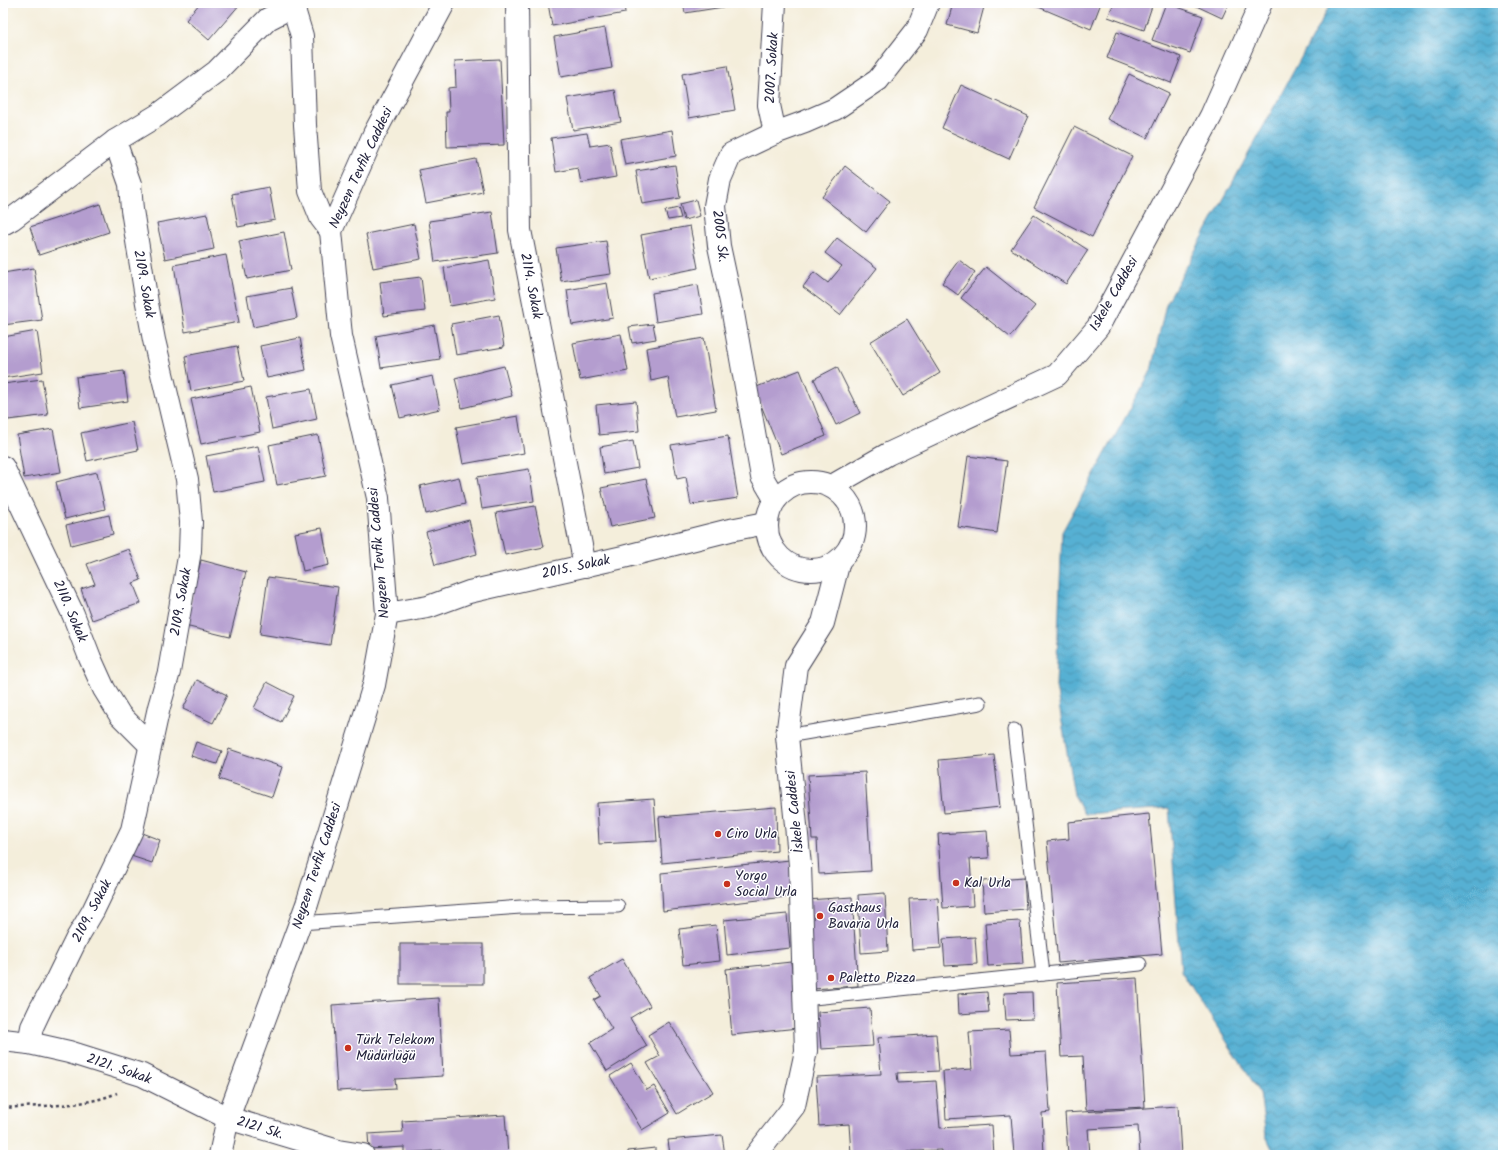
<svg xmlns="http://www.w3.org/2000/svg" width="1506" height="1158" font-family="Kalam,sans-serif">
	<defs>
		<pattern id="water-waves" width="16" height="10" patternUnits="userSpaceOnUse"><rect width="16" height="10" fill="#56b0d3"/><path d="M0 5q4-4 8 0t8 0" fill="none" stroke="#478fac"/></pattern>
	</defs>
	<rect width="100%" height="100%" fill="#fff"/>
	<filter id="ink" filterUnits="userSpaceOnUse"><feTurbulence type="fractalNoise" baseFrequency=".025" numOctaves="2"/><feDisplacementMap in="SourceGraphic" scale="8" xChannelSelector="R" yChannelSelector="G"/><feConvolveMatrix kernelMatrix="1 2 1 2 8 2 1 2 1" color-interpolation-filters="sRGB"/></filter>
	<filter id="wash" filterUnits="userSpaceOnUse"><feTurbulence type="fractalNoise" baseFrequency=".012" numOctaves="4" result="noise"/><feDisplacementMap in="SourceGraphic" scale="16" xChannelSelector="R" yChannelSelector="G"/><feGaussianBlur stdDeviation="0.9" result="paint"/><feColorMatrix in="noise" values="0 0 0 0 0 0 0 0 0 0 0 0 0 0 0 0 0 1.4 0 .05"/><feComposite in="paint" operator="in"/></filter>
	<g filter="url(#wash)">
		<rect width="100%" height="100%" fill="#f4eedb"/>
		<path fill="url(#water-waves)" stroke="#3c6987" d="M1331,3H1503V1155H1275L1266,1136L1260,1093L1181,971L1169,808L1085,814L1074,795L1056,686L1062,532L1151,371L1166,304Z"/>
		<g id="blocks">
			<g fill="#b49dcf">
				<path d="M200,3H241L209,40L186,20Z"/>
				<path d="M548,3H624L625,13L552,26Z"/>
				<path d="M683,3H736V5L685,13Z"/>
				<path d="M953,3H985L977,33L947,25Z"/>
				<path d="M1029,3H1101L1091,29Z"/>
				<path d="M1114,3H1153L1144,30L1108,17Z"/>
				<path d="M1166,3L1203,16L1190,53L1152,40Z"/>
				<path d="M1190,3H1229L1222,18Z"/>
				<path d="M605,28L612,68L561,77L554,37Z"/>
				<path d="M1117,32L1181,57L1171,83L1107,58Z"/>
				<path d="M500,59L504,145L447,147L446,112H449L448,88L456,87L455,61Z"/>
				<path d="M727,66L735,110L689,118L682,74Z"/>
				<path d="M1129,74L1169,93L1147,138L1107,119Z"/>
				<path d="M961,85L1028,116L1009,159L942,128Z"/>
				<path d="M615,90L621,122L573,130L567,98Z"/>
				<path d="M1074,127L1132,156L1092,237L1034,207Z"/>
				<path d="M672,130L676,156L625,165L620,139Z"/>
				<path d="M587,133L590,146L610,143L616,177L581,183L578,168L556,172L551,138Z"/>
				<path d="M476,159L483,192L426,203L419,170Z"/>
				<path d="M675,165L680,198L642,204L636,171Z"/>
				<path d="M845,166L890,201L866,232L822,197Z"/>
				<path d="M269,187L275,220L238,227L232,194Z"/>
				<path d="M696,200L700,216L684,220L680,204Z"/>
				<path d="M100,204L109,232L39,255L30,227Z"/>
				<path d="M678,208L681,218L668,220L665,211Z"/>
				<path d="M492,212L498,253L435,262L429,221Z"/>
				<path d="M207,214L214,249L165,259L157,223Z"/>
				<path d="M1034,215L1088,250L1066,284L1011,249Z"/>
				<path d="M414,224L421,259L373,268L366,234Z"/>
				<path d="M690,226L698,268L649,278L641,235Z"/>
				<path d="M284,232L291,270L247,279L239,241Z"/>
				<path d="M837,238L877,268L840,315L803,287L814,272L828,283L842,266L825,253Z"/>
				<path d="M606,241L611,274L561,281L556,248Z"/>
				<path d="M226,255L239,322L185,332L174,265Z"/>
				<path d="M489,260L495,298L450,306L444,268Z"/>
				<path d="M959,260L975,272L958,295L942,283Z"/>
				<path d="M986,267L1035,306L1010,337L961,298Z"/>
				<path d="M34,268L42,320L3,325V273Z"/>
				<path d="M421,277L425,311L384,316L380,282Z"/>
				<path d="M607,283L613,318L572,325L567,290Z"/>
				<path d="M698,285L703,314L656,322L652,293Z"/>
				<path d="M291,288L297,318L253,327L247,296Z"/>
				<path d="M499,315L504,347L456,355L451,324Z"/>
				<path d="M907,319L940,373L903,396L870,342Z"/>
				<path d="M653,324L656,339L632,343L629,327Z"/>
				<path d="M434,325L440,359L381,368L376,336Z"/>
				<path d="M37,331L43,372L3,378V337Z"/>
				<path d="M621,334L628,371L580,380L573,343Z"/>
				<path d="M300,338L306,370L267,378L260,346Z"/>
				<path d="M704,338L716,410L675,417L668,377L651,381L646,348Z"/>
				<path d="M237,346L244,381L191,391L185,356Z"/>
				<path d="M504,366L512,396L462,408L455,378Z"/>
				<path d="M837,367L860,413L836,425L814,379Z"/>
				<path d="M800,370L826,436L781,454L754,388Z"/>
				<path d="M124,371L128,401L80,408L76,377Z"/>
				<path d="M433,376L440,409L400,418L392,385Z"/>
				<path d="M42,379L48,415L8,420L3,384Z"/>
				<path d="M251,387L260,432L201,444L191,399Z"/>
				<path d="M311,389L317,419L272,429L266,397Z"/>
				<path d="M636,401L639,431L599,435L596,405Z"/>
				<path d="M518,416L524,453L463,464L456,427Z"/>
				<path d="M132,422L138,450L87,461L81,433Z"/>
				<path d="M53,429L61,472L24,478L17,435Z"/>
				<path d="M318,435L326,476L277,485L269,445Z"/>
				<path d="M728,436L738,498L691,505L686,477L677,479L671,445Z"/>
				<path d="M633,441L638,468L604,474L600,447Z"/>
				<path d="M258,446L265,482L213,492L206,456Z"/>
				<path d="M968,456L1007,461L997,533L958,527Z"/>
				<path d="M529,469L534,501L482,509L477,477Z"/>
				<path d="M97,472L105,509L65,519L56,482Z"/>
				<path d="M459,477L465,504L426,514L420,486Z"/>
				<path d="M646,479L655,518L610,527L601,488Z"/>
				<path d="M535,506L544,547L505,555L496,513Z"/>
				<path d="M109,515L113,534L71,545L66,525Z"/>
				<path d="M469,520L477,554L435,565L426,532Z"/>
				<path d="M322,528L329,565L303,571L295,533Z"/>
				<path d="M129,549L141,580L133,583L141,603L92,620L81,589L95,584L87,564Z"/>
				<path d="M201,560L246,572L230,637L185,626Z"/>
				<path d="M268,577L338,587L330,645L260,634Z"/>
				<path d="M197,680L227,695L213,723L183,709Z"/>
				<path d="M267,682L294,696L281,722L254,708Z"/>
				<path d="M196,742L222,751L217,764L191,756Z"/>
				<path d="M229,749L282,767L272,797L219,779Z"/>
				<path d="M994,755L1000,807L944,813L939,760Z"/>
				<path d="M865,772L871,871L819,874L817,839H812L808,775Z"/>
				<path d="M654,799L657,841L599,844L597,803Z"/>
				<path d="M776,807L777,851L662,863L659,817Z"/>
				<path d="M1149,814L1162,954L1058,963L1047,841L1069,839L1068,822Z"/>
				<path d="M987,831L989,858L970,859L973,906L943,908L938,834Z"/>
				<path d="M139,832L160,840L152,863L131,856Z"/>
				<path d="M790,860L794,896L663,911L661,873Z"/>
				<path d="M1024,878L1026,909L984,912L982,881Z"/>
				<path d="M885,893L888,951L861,953L858,895Z"/>
				<path d="M852,897L858,986L812,989L807,900Z"/>
				<path d="M938,898L941,948L912,950L909,899Z"/>
				<path d="M787,914L790,948L727,955L724,920Z"/>
				<path d="M1020,921L1023,964L988,966L985,923Z"/>
				<path d="M716,925L720,961L683,965L679,929Z"/>
				<path d="M975,937L977,964L945,966L943,939Z"/>
				<rect x="400" y="944" width="83" height="40"/>
				<path d="M622,959L650,1006L630,1018L647,1046L607,1071L590,1043L612,1029L594,1000L601,996L590,978Z"/>
				<path d="M791,962L798,1028L732,1035L726,969Z"/>
				<path d="M1137,978L1145,1107L1086,1110L1083,1056L1061,1057L1057,983Z"/>
				<path d="M987,992L989,1012L959,1014L958,994Z"/>
				<path d="M1032,992L1033,1019L1006,1020L1004,993Z"/>
				<path d="M439,998L443,1076L395,1079L396,1088L337,1091L332,1005Z"/>
				<path d="M870,1008L873,1046L821,1049L818,1012Z"/>
				<path d="M669,1022L713,1092L677,1114L647,1063L660,1056L648,1035Z"/>
				<path d="M1009,1030L1011,1054L1046,1052L1050,1112L1042,1113L1044,1155H1014L1011,1115L946,1119L943,1071L972,1069L969,1032Z"/>
				<path d="M936,1034L939,1071L897,1073L898,1083L936,1081L940,1128L992,1125L994,1155H941V1150L851,1154L849,1124L819,1126L816,1077L881,1074L878,1038Z"/>
				<path d="M631,1063L647,1090L654,1086L670,1113L642,1130L610,1076Z"/>
				<path d="M1178,1106L1181,1155H1140L1138,1126L1088,1129L1090,1154L1068,1155L1065,1113Z"/>
				<path d="M505,1115L508,1155H444V1150L404,1153V1147L369,1149L368,1134L403,1132L402,1121Z"/>
				<path d="M722,1135L725,1155H670L668,1140Z"/>
				<path d="M655,1148V1155H628V1151Z"/>
			</g>
		</g>
	</g>
	<g filter="url(#ink)">
		<use href="#blocks" fill-opacity="0" stroke="#424153" stroke-width="1"/>
		<g fill="none" stroke-linecap="round" stroke-linejoin="round">
			<g stroke="#424153" stroke-width="15">
				<g id="lane">
					<path d="M1014,730L1043,974"/>
					<path d="M787,736L980,703"/>
					<path d="M300,923L521,907L618,906"/>
					<path d="M804,999L1140,964"/>
				</g>
			</g>
			<g stroke="#424153" stroke-width="24">
				<g id="street">
					<path d="M292,3L302,36L305,125L310,191L321,218L331,231"/>
					<path d="M517,3L520,230L585,566"/>
					<path d="M775,3L769,105L775,133"/>
					<path d="M3,224L12,219L115,141L158,115L217,71L268,19L293,6V3"/>
					<path d="M3,467L73,614L90,658L104,689L120,715L150,745"/>
					<path d="M775,499L762,477L731,302L719,246L715,206L720,179L731,154L775,133L805,122L835,109L878,80L917,30L928,3"/>
					<path d="M387,614L428,607L469,592L623,557L730,530L766,523"/>
					<path d="M3,1040L29,1043L69,1052L142,1075L228,1118L338,1151L363,1155"/>
					<path d="M29,1043L32,1027L41,1008L55,983L77,938L93,911L132,830L159,707L169,672L190,551L191,522L187,479L154,340L147,303L132,210L130,184L115,141"/>
				</g>
			</g>
			<g stroke="#424153" stroke-width="24">
				<g id="secondary">
					<circle cx="811" cy="526" r="44"/>
					<path d="M832,486L888,454L1057,375L1098,327L1211,116L1261,3"/>
					<path d="M220,1155L228,1118L307,904L374,685L387,614L378,498L341,336L331,231L374,134L444,3"/>
					<path d="M756,1155L794,1106L806,1051L800,865L787,736L796,666L823,623L839,561"/>
				</g>
			</g>
			<path stroke="#424153" stroke-width="2.5" stroke-dasharray="3 3" stroke-linecap="butt" d="M3,1108C41,1105 82,1108 117,1093"/>
			<use href="#lane" stroke="#fff" stroke-width="13"/>
			<use href="#street" stroke="#fff" stroke-width="22"/>
			<use href="#secondary" stroke="#fff" stroke-width="22"/>
		</g>
	</g>
	<g fill="#c8321e" stroke="#fff" stroke-width="1.5">
		<circle cx="718" cy="834" r="4"/>
		<circle cx="956" cy="883" r="4"/>
		<circle cx="727" cy="884" r="4"/>
		<circle cx="820" cy="916" r="4"/>
		<circle cx="831" cy="978" r="4"/>
		<circle cx="348" cy="1048" r="4"/>
	</g>
	<g text-anchor="middle" dominant-baseline="central" stroke-width="3" stroke-linejoin="round" paint-order="stroke">
		<g font-size="14" fill="#22223b" stroke="#fff">
			<text transform="translate(772 68) rotate(-87)">2007. Sokak</text>
			<text transform="translate(361 168) rotate(-65)">Neyzen Tevfik Caddesi</text>
			<text transform="translate(720 236) rotate(83)">2005 Sk.</text>
			<text transform="translate(144 284) rotate(80)">2109. Sokak</text>
			<text transform="translate(531 286) rotate(79)">2114. Sokak</text>
			<text transform="translate(1114 294) rotate(-60)">Iskele Caddesi</text>
			<text transform="translate(379 553) rotate(-95)">Neyzen Tevfik Caddesi</text>
			<text transform="translate(576 567) rotate(-12)">2015. Sokak</text>
			<text transform="translate(181 602) rotate(-80)">2109. Sokak</text>
			<text transform="translate(70 611) rotate(67)">2110. Sokak</text>
			<text transform="translate(795 812) rotate(-96)">İskele Caddesi</text>
			<text transform="translate(317 866) rotate(-72)">Neyzen Tevfik Caddesi</text>
			<text transform="translate(92 911) rotate(-62)">2109. Sokak</text>
			<text transform="translate(119 1069) rotate(19)">2121. Sokak</text>
			<text transform="translate(260 1128) rotate(17)">2121 Sk.</text>
		</g>
		<g font-size="14" fill="#22223b" stroke="#fff" text-anchor="start">
			<text x="726" y="834">Ciro Urla</text>
			<text x="735" y="876">Yorgo<tspan x="735" dy="16">Social Urla</tspan></text>
			<text x="964" y="883">Kal Urla</text>
			<text x="828" y="908">Gasthaus<tspan x="828" dy="16">Bavaria Urla</tspan></text>
			<text x="839" y="978">Paletto Pizza</text>
			<text x="356" y="1040">Türk Telekom<tspan x="356" dy="16">Müdürlüğü</tspan></text>
		</g>
	</g>
	<rect width="1506" height="1158" fill="none" stroke="#fff" stroke-width="16"/>
</svg>
